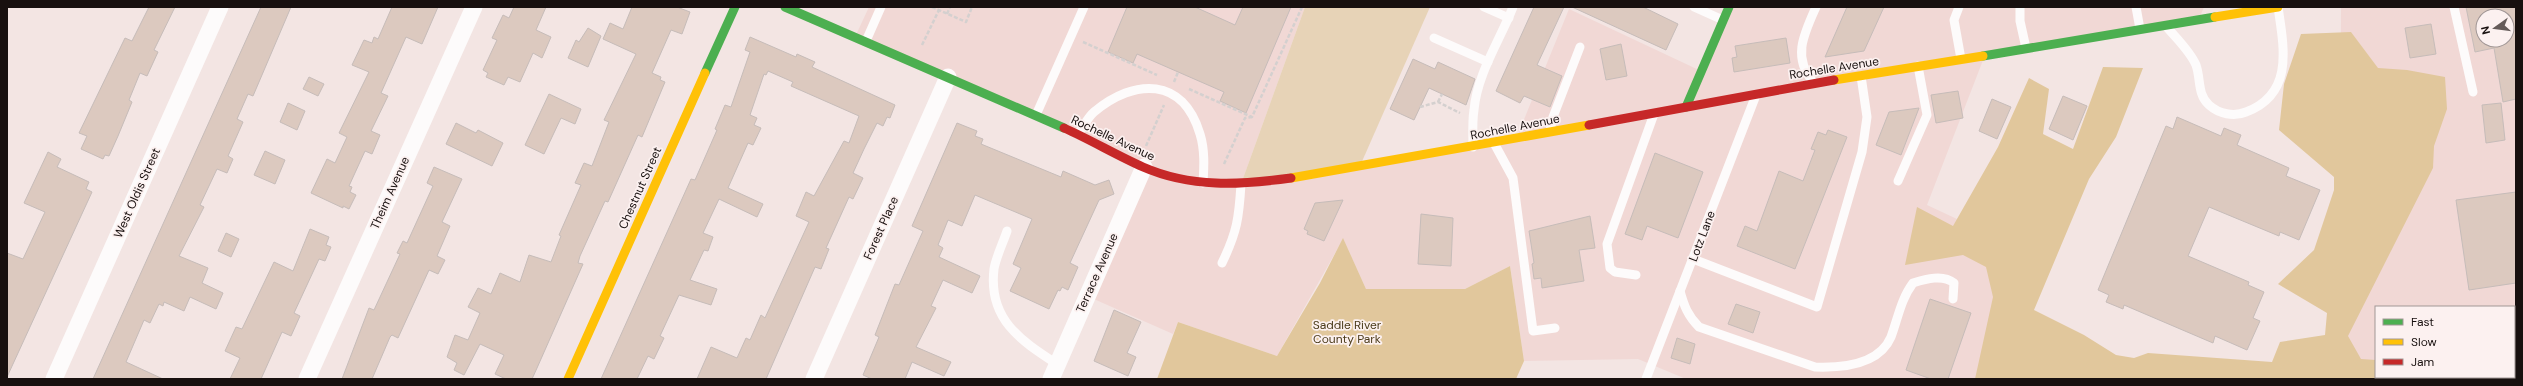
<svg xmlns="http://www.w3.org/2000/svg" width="2523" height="386" font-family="'DM Sans',sans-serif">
	<rect width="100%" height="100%" fill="#f3e5e3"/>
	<g fill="#f1d8d5" fill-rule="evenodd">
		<path d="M869,7H1305L1241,184L1516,139L1569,9L1701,71L1729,7H2204L2199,19L1985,55L1927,205L2051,263L1991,379H1686L1638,359L1524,361L1510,266L1465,289H1366L1343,239L1277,356L1178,322L1173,334L1087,296L1144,167L855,37Z"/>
		<path d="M2341,7H2516V340H2514V307H2376V361L2340,366ZM2483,16H2507V40H2483Z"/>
	</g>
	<path fill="#e7d3b7" d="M1305,7H1430L1360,166L1241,184Z"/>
	<g fill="#e1c79c">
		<path d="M2351,32L2378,68L2407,70L2445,77L2447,109L2434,146L2433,168L2348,336L2361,359L2376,360V377H2514V340H2516V379H1975L1993,297L1986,267L1963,255L1905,265L1917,207L1953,226L1998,147L2029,78L2049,89L2043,134L2073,149L2103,67L2143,68L2116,137L2089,179L2034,310L2084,335L2116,355L2134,358L2148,353L2272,362L2280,342L2325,335L2327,313L2278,284L2314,250L2334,190V177L2279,130L2284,84L2301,34Z"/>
		<path d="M1343,238L1366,289H1465L1510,266L1524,361L1516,379H1157L1178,322L1277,356L1320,283Z"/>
	</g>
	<g fill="#dcc9bf" stroke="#c6bcb9" fill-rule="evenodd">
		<path d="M149,7H175L154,50L158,52L147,76L140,73L129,100L132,102L118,136L109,156L105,155L103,159L81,149L87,136L79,133L125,38L132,41Z"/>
		<path d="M261,7H291L253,96L248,94L237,119L243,122L228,156L233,159L227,173L217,169L200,205L204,207L179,256L208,268L202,283L223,293L216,309L190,297L184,311L164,302L163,306L159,304L150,323L144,320L126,362L163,379H93Z"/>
		<path d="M392,7H438L422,44L406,37L381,93L388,96L371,131L380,135L372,154L365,151L349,186L352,187L350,192L356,195L349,209L343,206V208L311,193L327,159L335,163L347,137L339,133L369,72L352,65L364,40L372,43L374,37L378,39Z"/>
		<path d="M514,7H546L536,30L551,37L542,58L533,53L520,82L508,77L504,85L486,77L488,73L483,70L497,40L492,38L503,15L509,18Z"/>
		<path d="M632,7H677L690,12L682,34L671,30L652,73L661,77L660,80L665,82L642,137L638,135L608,202L605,201L580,256L578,263L583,264L537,368L532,379H506L495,374L504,355L480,344L464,375L454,370L457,363L447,357L455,335L468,340L480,313L468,307L478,288L491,294L500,273L520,282L529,255L551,262L561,236L559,235L581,185L575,183L584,163L592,166L609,122L604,120L636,54L603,39L610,23L623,29Z"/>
		<path d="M1127,7H1195L1235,25L1243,7H1291L1246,113L1220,101L1224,92L1137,54L1133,63L1108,52Z"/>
		<path d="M1534,7H1564L1537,65L1562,76L1550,107L1524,96L1520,103L1496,91Z"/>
		<path d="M1572,7H1643L1678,24L1666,50Z"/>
		<path d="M1847,7H1884L1864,51L1825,57Z"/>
		<path d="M2466,7H2516V99L2503,102L2494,48L2475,52ZM2483,16H2507V40H2483Z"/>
		<path d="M2431,24L2436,54L2410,58L2405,28Z"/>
		<path d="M588,28L601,36L588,67L568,58L576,40L579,42Z"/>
		<path d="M750,37L796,57L797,54L815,62L812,67L895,105L890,118L887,117L883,126L877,123L864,149L853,173L863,178L853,199L849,197L826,248L829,249L821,269L815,267L766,379H697L711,347L737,358L746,338L750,340L761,315L765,318L809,222L796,216L806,192L814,196L844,141L849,143L859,116L791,86L793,82L768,71L766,75L764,74L750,115L757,118L754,125L761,128L753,145L748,143L728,188L763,204L757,217L719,199L703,233L713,237L708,251L704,250L690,280L717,289L711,305L679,295L660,336L664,338L654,359L648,356L637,379H601L691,179L695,180L717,130L715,129L725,105L731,107L750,52L745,50Z"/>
		<path d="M1786,38L1790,63L1734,72L1732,58L1737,57L1735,46Z"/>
		<path d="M1621,44L1627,76L1606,80L1600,49Z"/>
		<path d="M1413,59L1435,69L1438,62L1475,79L1466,105L1429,88L1414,120L1390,109Z"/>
		<path d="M309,77L324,84L318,96L303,89Z"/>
		<path d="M1958,91L1963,118L1936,123L1931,95Z"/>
		<path d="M549,94L581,109L575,124L561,118L544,154L525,145Z"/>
		<path d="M2063,96L2087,106L2073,140L2049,129Z"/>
		<path d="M1992,99L2011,107L1997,139L1979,131Z"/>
		<path d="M288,103L305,111L297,130L280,122Z"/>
		<path d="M2501,103L2505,140L2486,143L2482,105Z"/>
		<path d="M1919,108L1901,155L1876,145L1889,112Z"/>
		<path d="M2177,117L2221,136L2224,128L2241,135L2237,145L2289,168L2286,176L2320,190L2299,240L2280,232L2279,236L2209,207L2188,256L2249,282L2248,285L2264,292L2253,318L2260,321L2247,350L2215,336L2213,343L2124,305L2123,309L2106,302L2109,295L2098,290L2166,126L2173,129Z"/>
		<path d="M456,123L476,133L478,130L503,143L492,166L446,144Z"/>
		<path d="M957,123L977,131L975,136L983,139L981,144L1061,177L1063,171L1095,185L1109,180L1114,194L1099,200L1070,263L1078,267L1068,290L1062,287L1060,291L1058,290L1049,309L1010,291L1021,268L1013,264L1032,219L975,195L962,226L948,220L938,245L943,248L939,257L980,276L972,293L943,280L931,306L936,308L916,347L951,362L944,376L912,362L905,379H872L863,375L879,337L875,335L895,284L899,285L923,231L912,226Z"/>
		<path d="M1828,130L1847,137L1795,269L1737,246L1745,226L1757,231L1779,171L1803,181L1815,150L1811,149L1818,132L1826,135Z"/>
		<path d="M265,151L285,160L275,184L254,175Z"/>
		<path d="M48,152L61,159L57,167L89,182L86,189L92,192L7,377V253L23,259L45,212L24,203Z"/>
		<path d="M1655,153L1703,172L1678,238L1647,226L1642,240L1625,234Z"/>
		<path d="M434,167L462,179L442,222L450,226L437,256L445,260L438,274L429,270L398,338L392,335L390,337L372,379H342L369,308L374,310L400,254L397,253L403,241L407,243L433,186L427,183Z"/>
		<path d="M2516,192V283L2469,290L2456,200Z"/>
		<path d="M1343,200L1324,241L1307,234L1308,231L1304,229L1315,203Z"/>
		<path d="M1421,214L1453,218L1451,266L1418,264Z"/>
		<path d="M1590,216L1595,248L1579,250L1584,281L1542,288L1541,278L1534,279L1532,264L1534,263L1529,231Z"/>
		<path d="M310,229L329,237L326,245L331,247L325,261L319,259L294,313L300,316L291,336L282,332L261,379H230L240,358L225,351L236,327L242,329L274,262L293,271Z"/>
		<path d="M226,233L239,239L231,257L218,251Z"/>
		<path d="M1930,299L1971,313L1948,379H1931L1906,370Z"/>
		<path d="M1736,304L1760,312L1753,333L1728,324Z"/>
		<path d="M1114,310L1141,322L1127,353L1136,357L1128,376L1094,361Z"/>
		<path d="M1677,338L1695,344L1690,364L1671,358Z"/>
	</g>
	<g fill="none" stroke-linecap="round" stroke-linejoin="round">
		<g stroke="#d4d0cf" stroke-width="2.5" stroke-dasharray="4 2" stroke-linecap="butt">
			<path d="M932,7L966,22L972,7"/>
			<path d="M947,14L950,7"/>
			<path d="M1083,42L1157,75"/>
			<path d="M922,45L939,10"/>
			<path d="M1174,82L1178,72"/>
			<path d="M1189,89L1252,117L1302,7"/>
			<path d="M1438,102L1442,94"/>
			<path d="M1420,107L1438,102L1460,113"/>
			<path d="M1146,146L1164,105"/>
			<path d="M1224,164L1245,118L1252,117"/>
		</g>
		<g stroke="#fdfbfb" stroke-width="9">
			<path d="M1484,7L1509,18"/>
			<path d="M1694,7L1723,20"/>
			<path d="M1959,7L1954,20L1961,59"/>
			<path d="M2020,7V21L2026,48"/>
			<path d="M2136,7L2140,29"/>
			<path d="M2454,7L2473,92"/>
			<path d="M2166,26C2176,38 2190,51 2196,65C2201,79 2197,94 2209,105C2219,114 2234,117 2246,112C2294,94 2284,48 2278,7"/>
			<path d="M1434,38L1488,62"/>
			<path d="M866,41L881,7"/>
			<path d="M1813,82C1792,57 1804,34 1816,7"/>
			<path d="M1036,115L1084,7"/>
			<path d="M1550,131L1553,117L1580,47"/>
			<path d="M1078,134C1083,127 1088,117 1094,112C1135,78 1183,77 1200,134C1205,150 1204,167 1203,183"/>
			<path d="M1494,143L1513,178L1533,331L1555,328"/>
			<path d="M1473,147C1473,135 1472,122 1474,110C1477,74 1500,40 1513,7"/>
			<path d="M1898,181L1927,115L1918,66"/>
			<path d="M1007,231C1003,243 996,257 994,269C988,319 1020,340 1057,364"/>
			<path d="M1693,259L1817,307L1862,152L1867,117L1861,76"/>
			<path d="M1222,263C1237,232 1239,218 1241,184"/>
			<path d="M1636,275L1615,272L1610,268L1607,244L1654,114"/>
			<path d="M1680,291C1684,306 1688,316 1699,327L1815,367C1842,368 1879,365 1891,337C1898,318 1901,299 1913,283C1926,279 1943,274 1954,283L1953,299"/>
			<path d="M1646,379L1756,95"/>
		</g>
		<g stroke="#fdfbfb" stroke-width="17">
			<path d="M54,379L220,7"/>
			<path d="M307,379L474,7"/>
			<path d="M814,379L948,77"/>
			<path d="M1051,379L1144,167"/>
		</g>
		<g stroke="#4caf50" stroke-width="9">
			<path d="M785,7L1064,128"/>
			<path d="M1983,56L2215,17"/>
			<path d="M705,73L735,7"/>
			<path d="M1686,107L1729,7"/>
		</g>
		<g stroke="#ffc107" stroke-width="9">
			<path d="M2215,17L2278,7"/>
			<path d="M1834,80L1983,56"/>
			<path d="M1291,178L1589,125"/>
			<path d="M568,379L705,73"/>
		</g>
		<g stroke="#c62828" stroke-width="9">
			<path d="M1589,125L1834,80"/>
			<path d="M1064,128C1091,140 1116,155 1143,167C1191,188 1240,185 1291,178"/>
		</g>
	</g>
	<g text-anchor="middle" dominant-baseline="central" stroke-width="3.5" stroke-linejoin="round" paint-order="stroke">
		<g font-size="12" fill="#18100f" stroke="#fcf1f0">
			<text transform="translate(1834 68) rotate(-9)">Rochelle Avenue</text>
			<text transform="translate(1515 127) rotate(-11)">Rochelle Avenue</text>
			<text transform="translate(1113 138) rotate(25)">Rochelle Avenue</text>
			<text transform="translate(640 188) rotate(-66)">Chestnut Street</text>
			<text transform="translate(137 193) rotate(-66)">West Oldis Street</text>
			<text transform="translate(390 193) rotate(-66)">Theim Avenue</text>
			<text transform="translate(881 228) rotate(-66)">Forest Place</text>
			<text transform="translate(1702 236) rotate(-69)">Lotz Lane</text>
			<text transform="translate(1097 273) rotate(-66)">Terrace Avenue</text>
		</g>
		<g font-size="12" fill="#4b3b1a" stroke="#fcf1f0">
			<text x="1347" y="325">Saddle River<tspan x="1347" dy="14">County Park</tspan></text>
		</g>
	</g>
	<rect width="2523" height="386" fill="none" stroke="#18100f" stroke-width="16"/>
	<rect x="2375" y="306" width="140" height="72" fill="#fcf1f0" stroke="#a19796"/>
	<rect x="2383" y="319" width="20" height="6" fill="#4caf50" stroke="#a19796"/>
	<text x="2411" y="326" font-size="12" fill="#18100f">Fast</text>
	<rect x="2383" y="339" width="20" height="6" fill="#ffc107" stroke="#a19796"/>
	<text x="2411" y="346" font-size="12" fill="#18100f">Slow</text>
	<rect x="2383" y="359" width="20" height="6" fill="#c62828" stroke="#a19796"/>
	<text x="2411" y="366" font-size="12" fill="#18100f">Jam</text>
	<g transform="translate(2495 28) rotate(256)"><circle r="19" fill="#fcf1f0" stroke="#a19796"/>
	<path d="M0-3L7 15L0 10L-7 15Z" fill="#655b59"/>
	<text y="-6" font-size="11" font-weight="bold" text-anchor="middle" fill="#18100f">N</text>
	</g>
</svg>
